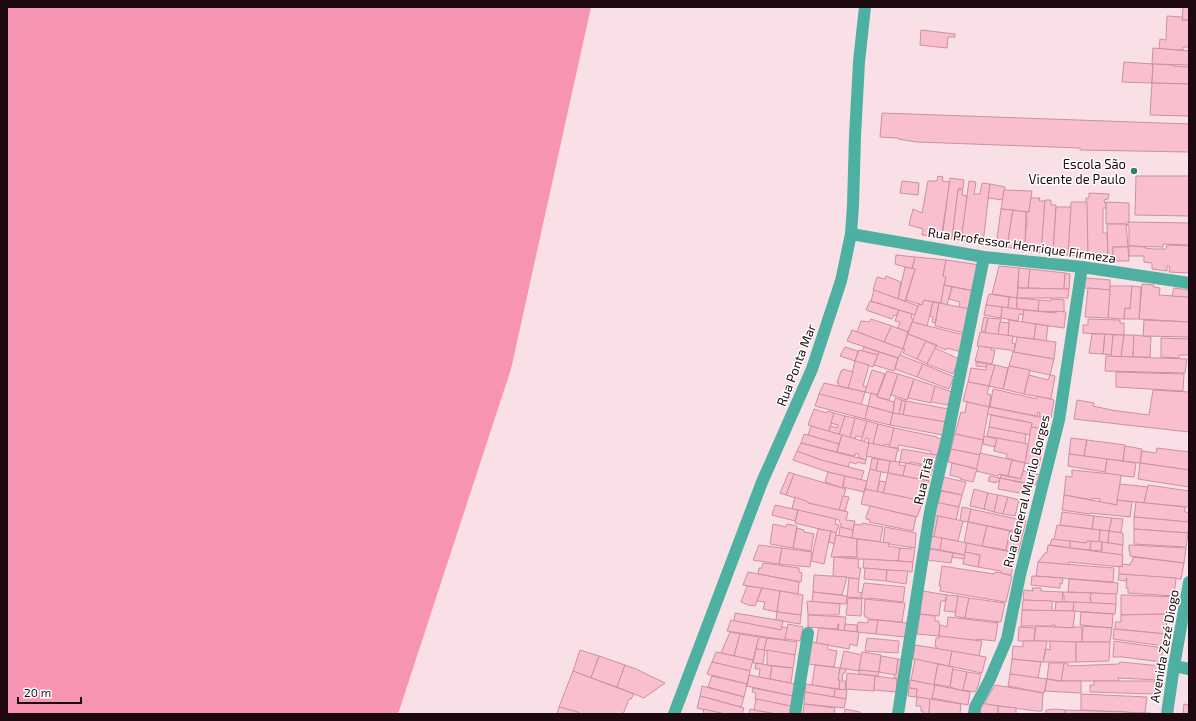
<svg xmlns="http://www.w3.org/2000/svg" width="1196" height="721" font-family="'Exo 2',sans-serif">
	<rect width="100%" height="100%" fill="#f9e0e6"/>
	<path fill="#f794b1" d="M7,7H591L511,369L398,714H7Z"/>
	<g fill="#fabfce" stroke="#ca91a0">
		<path d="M1183,7H1189V20H1182Z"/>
		<path d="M1167,16L1183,17L1182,20H1189V47H1183V50L1159,49L1160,39L1166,40Z"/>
		<path d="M921,30L955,34V37H948L947,48L920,45Z"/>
		<path d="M1153,48L1189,51V65L1152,64Z"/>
		<path d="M1124,62L1153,64L1152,83L1122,82Z"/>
		<path d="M1153,64L1173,65V66L1189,67V84L1152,83Z"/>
		<path d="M1152,83L1189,84V116L1150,115Z"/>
		<path d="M882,113L1189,124V152L1080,150V148L917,142L898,139V138L880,137Z"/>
		<path d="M938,176L943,177L942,181L950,182L942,232L933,231L932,236L922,235L923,229L909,225L913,209L922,213L928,181H937Z"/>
		<path d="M1136,176H1189V216L1135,215Z"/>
		<path d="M950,178L964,180L963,189L959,188L958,190L952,239L942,238Z"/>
		<path d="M902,181L919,183L918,195L900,193Z"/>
		<path d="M969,181L976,182L974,194H980L982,183L990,184L983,243L961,240Z"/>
		<path d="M990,184L1005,187L1003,200L988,198Z"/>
		<path d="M958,190H963L962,195L967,196L961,240L952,239Z"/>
		<path d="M1004,190L1032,191L1029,212L1001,209Z"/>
		<path d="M1089,193L1109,194L1108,199L1104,200L1105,203L1106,202V208H1103V233H1107L1108,261L1088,260L1086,202V198H1089Z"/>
		<path d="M1031,198H1040L1039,201H1045L1041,253L1025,251L1026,227L1027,226V218H1026V212H1029Z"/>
		<path d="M1045,200H1051V205H1056L1053,254L1041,253Z"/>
		<path d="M1071,202H1087L1088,257L1068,255Z"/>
		<path d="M1106,202L1129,203V222L1128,225H1126V224H1106Z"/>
		<path d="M1056,207H1071L1068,255L1053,254Z"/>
		<path d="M1001,209L1013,210L1007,247L996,246Z"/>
		<path d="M1013,210L1026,212L1025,245L1022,244V250L1007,247Z"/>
		<path d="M1128,222L1189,223V245L1163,244V247L1129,246V226H1128Z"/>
		<path d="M1107,224H1126L1128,247H1113V258H1108Z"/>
		<path d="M1167,245L1189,246V273L1169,272L1170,267L1167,266V271L1152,269V263L1144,262V256H1129V246L1145,247V248L1154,249H1166Z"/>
		<path d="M1113,247H1128L1129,261H1108V258H1113Z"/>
		<path d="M896,255L915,257L912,269L895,264Z"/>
		<path d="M915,257L946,260L943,276L946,277L941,303L924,300L922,305L906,300L915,269H912Z"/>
		<path d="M946,260L980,265L975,291L944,285L946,277L943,276Z"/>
		<path d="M999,266L1019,268L1017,298L992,294Z"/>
		<path d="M905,267L915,269L905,301L898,299Z"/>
		<path d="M1019,268L1030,269L1028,288H1018Z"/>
		<path d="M1030,269L1065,273L1064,289L1028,288Z"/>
		<path d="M1065,273L1070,274L1069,289H1064Z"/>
		<path d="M886,276L901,282L898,299L873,290L877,277L885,279Z"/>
		<path d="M1087,278L1110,280V290L1084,288L1085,281Z"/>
		<path d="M1142,284L1154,285V287L1160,288L1159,295L1189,297V322L1139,319Z"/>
		<path d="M944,285L952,287L947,305L941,303Z"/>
		<path d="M1110,286H1132L1130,309L1125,308L1124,319L1108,318Z"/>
		<path d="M1132,286L1141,287L1139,319H1124L1125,308L1130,309Z"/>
		<path d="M952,287L975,291L970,309L959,307L960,302L949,299Z"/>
		<path d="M1018,288L1069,289L1068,298H1017Z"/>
		<path d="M1088,288L1110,290L1108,318L1085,317Z"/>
		<path d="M1174,288L1189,290V297L1172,296Z"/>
		<path d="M874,290L918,306L915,315L871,301Z"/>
		<path d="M989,294L1009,297L1008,308L986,305Z"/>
		<path d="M1009,297L1017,298V309L1008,308Z"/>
		<path d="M1017,298L1039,300L1038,311L1017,309Z"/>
		<path d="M1051,299L1064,300V312L1038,311L1039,300L1051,301Z"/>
		<path d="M924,300L933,302L927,326L912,322L919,304L922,305Z"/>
		<path d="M870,301L899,310L896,316L894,315L892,319L866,310Z"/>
		<path d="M933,302L939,303L935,323L932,322L933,317L930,316Z"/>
		<path d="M939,303L970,309L965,333L935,326Z"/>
		<path d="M986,305L1002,307L1001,318L984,315Z"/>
		<path d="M1002,307L1024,310V315L1019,314L1018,321L1001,318Z"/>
		<path d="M899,310L912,314L911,318L913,319L908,332L898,328L900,322L895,321Z"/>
		<path d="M1024,310L1056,313V311L1066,312L1064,328L1022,322Z"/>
		<path d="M984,317L988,318L985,331H981Z"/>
		<path d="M988,318L1001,319L998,335L985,333Z"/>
		<path d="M871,319L892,326L884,342L857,332L861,321L869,322Z"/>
		<path d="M1088,319L1120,320V323H1124V335L1083,333V325H1088Z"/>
		<path d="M1009,320L1036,324L1034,339L1008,336Z"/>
		<path d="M1144,320L1189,322V337L1143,336Z"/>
		<path d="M912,322L964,335L961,352L947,348L946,350L936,346L937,345L908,334Z"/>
		<path d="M1000,322L1009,323L1008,336L998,335Z"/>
		<path d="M1036,324L1048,326L1046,341L1034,339Z"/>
		<path d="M892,326L908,332L903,349L884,342L891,327Z"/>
		<path d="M852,330L903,349L900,355L898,358L847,341Z"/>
		<path d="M980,332L1013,336L1012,343L1015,344L1014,352L1010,350L977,346Z"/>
		<path d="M908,334L926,341L917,359L903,353L905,349H903Z"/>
		<path d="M1092,334H1105L1103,354L1089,353Z"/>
		<path d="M1105,334L1113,335L1112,355L1103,354Z"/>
		<path d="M1113,335H1124L1121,357L1111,356Z"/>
		<path d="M1124,335H1134L1133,357H1121Z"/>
		<path d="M1134,335L1151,337L1150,357H1133Z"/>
		<path d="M1017,337L1056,342L1054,359L1014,352Z"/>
		<path d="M1161,338L1189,339V355H1179V358L1161,357Z"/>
		<path d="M926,341L936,346L927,364L917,359Z"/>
		<path d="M979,346L992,348L991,350H995L992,364L975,361Z"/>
		<path d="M845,347L858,351L855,361L840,356Z"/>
		<path d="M864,347L879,352L878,355L862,351Z"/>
		<path d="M935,348L959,359L953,374L927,364Z"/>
		<path d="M859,350L878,355L873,367L855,361Z"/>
		<path d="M879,352L898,358L894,371L874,365Z"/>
		<path d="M1013,352L1054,359L1050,375L1009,366Z"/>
		<path d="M900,355L923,364L917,377L895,369L898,358Z"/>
		<path d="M1106,356L1187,359L1185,373L1105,371Z"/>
		<path d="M855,361L869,365L863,386L867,387L865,392L848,388Z"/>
		<path d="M976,362L987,364L986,367L976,366Z"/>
		<path d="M923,364L954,377L949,389L917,377Z"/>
		<path d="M987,364L995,365L989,386L968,382L971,368L986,370Z"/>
		<path d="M995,365L1008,368L1003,389L989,386Z"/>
		<path d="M1009,366L1030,370L1024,394L1003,389Z"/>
		<path d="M843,369L853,372L848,388L838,386L839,383H837L841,371H842Z"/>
		<path d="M872,370L885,374L877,395L865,392Z"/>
		<path d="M887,371L898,374L889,400L877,397Z"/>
		<path d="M1116,372L1184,374L1183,391L1116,387Z"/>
		<path d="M898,374L914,379L907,400L891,395Z"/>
		<path d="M1029,375L1048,380L1050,375L1055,376L1051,399L1024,394Z"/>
		<path d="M914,379L935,386L931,403L908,398Z"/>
		<path d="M968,382L989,386L987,394L991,395L989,407L963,401Z"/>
		<path d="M824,383L865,392L861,405L819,394Z"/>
		<path d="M935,386L952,392L949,405L931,402Z"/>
		<path d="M993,389L1037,399V396L1054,400L1051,418L1039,416L1040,413L1038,412L1037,416L990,407Z"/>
		<path d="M1153,390L1189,392V432L1074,419L1077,400L1094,403L1093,406L1111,410L1149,415Z"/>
		<path d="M871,393L877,395V397L894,402L893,413L868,406Z"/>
		<path d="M819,394L868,406L865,419L815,406Z"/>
		<path d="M895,398L902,400L899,414L893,413Z"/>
		<path d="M902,400L906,401L903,415L899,414Z"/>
		<path d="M906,401L948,409L946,422L903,415Z"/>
		<path d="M967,402L989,407L983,440L955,434L961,412L965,413Z"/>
		<path d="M868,406L893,413L890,425L865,419Z"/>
		<path d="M990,407L1044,418L1042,429L1031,427L1032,423L987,414L989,407Z"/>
		<path d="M814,409L827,413L828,411L834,413L829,432L808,425Z"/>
		<path d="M834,413L845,416L839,435L829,432L830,426L837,428L838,425L831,423Z"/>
		<path d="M893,413L946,422L943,435L890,425Z"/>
		<path d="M991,415L1032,423L1030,435L989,427Z"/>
		<path d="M845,416L855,418L850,438L839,435Z"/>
		<path d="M855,418L867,421L862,437L856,436L855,439L850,438Z"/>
		<path d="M867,421L878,424L873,444L868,443L869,439L866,438L864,442L861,441Z"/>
		<path d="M878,424L894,428L890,445L885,444L884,446L873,444Z"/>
		<path d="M811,426L842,435L839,444L808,435Z"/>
		<path d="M989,427L1026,434L1025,444L987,436Z"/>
		<path d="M1031,427L1046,429L1039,466L1025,463Z"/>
		<path d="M894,428L937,437V438L942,439L937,455L930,454L931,451L899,445L898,448L889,447Z"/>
		<path d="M804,434L839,444L837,452L801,443Z"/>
		<path d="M955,434L983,440L980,455L951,449Z"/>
		<path d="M842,435L869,443L866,460L858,457L859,454L856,453L855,456L837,452Z"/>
		<path d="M984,436L997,439L995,447L983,444Z"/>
		<path d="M997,438L1028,444L1025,463L1006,458L1007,454L994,451Z"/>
		<path d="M1071,438L1087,440L1084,456L1069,454Z"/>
		<path d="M1087,440L1125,445L1123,461L1084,456Z"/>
		<path d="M801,443L866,460L865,464L858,462L856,464L850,462L848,467L821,460L797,451Z"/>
		<path d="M869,443L899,449V451H897L895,462L866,456Z"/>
		<path d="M1125,446L1142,449L1140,463L1123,461Z"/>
		<path d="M1157,448L1189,452V470L1140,463L1142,451L1156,453Z"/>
		<path d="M902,449L937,455L934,467L910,462V464L900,462Z"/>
		<path d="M951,449L980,455L977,469L948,462Z"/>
		<path d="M797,451L821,460L864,471L861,480L828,472L793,460Z"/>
		<path d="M980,453L1012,460L1008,476L999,474L998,476L976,471Z"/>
		<path d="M1069,454L1107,459L1105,472L1068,466Z"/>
		<path d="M872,458L878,459L876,471L870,469Z"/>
		<path d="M878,459L890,461L888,473L876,471Z"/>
		<path d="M1107,459L1136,463L1134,477L1105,474Z"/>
		<path d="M1012,460L1025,463L1021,479L1008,476Z"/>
		<path d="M890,461L900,462L899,465L905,466L903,476L888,473Z"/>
		<path d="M906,463L933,468L929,481L903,476Z"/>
		<path d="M952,463L977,469L973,482L960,479L961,478L950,475Z"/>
		<path d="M1140,463L1189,470V487L1138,479Z"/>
		<path d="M870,469L881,472L877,492L865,489Z"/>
		<path d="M1072,470L1121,475L1117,505L1099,502L1100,499L1092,498V500L1064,495L1066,476L1072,477Z"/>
		<path d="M1023,471L1041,475L1040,481L1038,480L1036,485L1000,478L1001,475L1021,479Z"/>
		<path d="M789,472L794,474L786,495L780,493Z"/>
		<path d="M828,472L845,476L842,488L825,482Z"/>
		<path d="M888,473L929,481L923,501L883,493Z"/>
		<path d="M794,474L846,489L839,510L808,503V502L786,495Z"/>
		<path d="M845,476L867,481L864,492L843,487Z"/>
		<path d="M990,476L1000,478L999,482L996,481V483L988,481Z"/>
		<path d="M942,477L966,482L962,495L939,490Z"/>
		<path d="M1000,478L1027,484L1025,494L998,489Z"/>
		<path d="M880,481L886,482L883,493L877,492Z"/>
		<path d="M1120,484L1148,487L1144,503L1117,500Z"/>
		<path d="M1148,485L1189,491V507L1144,503Z"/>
		<path d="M865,489L923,501L917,517L861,504Z"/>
		<path d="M974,489L988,493L984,509L970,506Z"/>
		<path d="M941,491L962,495L959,507L938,503Z"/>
		<path d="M988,493L998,495L994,512L984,509Z"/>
		<path d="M998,495L1008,497L1003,514L994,512Z"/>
		<path d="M1064,495L1117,505V500L1132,502L1130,517L1090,513V514L1062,510Z"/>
		<path d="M843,496L849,497L845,511L839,510Z"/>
		<path d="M795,497L808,502V503L848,512L846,520L855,521L853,530L842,528L839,520L792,509Z"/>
		<path d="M1008,497L1019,500L1015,516L1003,514Z"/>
		<path d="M935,502L959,507L956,520L932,515Z"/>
		<path d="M1136,502L1185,507V512L1189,513L1188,522L1134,517Z"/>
		<path d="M775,505L798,510L795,521L772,515Z"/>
		<path d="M870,506L916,517L913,531L869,522L870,520L866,519V517Z"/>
		<path d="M962,507L971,509L968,522L960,521Z"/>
		<path d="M971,509L1026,521L1023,533L968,522Z"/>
		<path d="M798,510L836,519L835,524L839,525L836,533L795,523Z"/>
		<path d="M1062,512L1094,516L1092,529L1060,525Z"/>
		<path d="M932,515L938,516L934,537L927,536Z"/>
		<path d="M938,516L963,521L958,541L934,537Z"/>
		<path d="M1094,516L1112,518L1109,531L1092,529Z"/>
		<path d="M1134,517L1189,522L1188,533L1134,529Z"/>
		<path d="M1112,518L1123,519L1121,533L1109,531Z"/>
		<path d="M968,522L987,526L982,546L964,543Z"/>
		<path d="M862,523L883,527L880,542L852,538L854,524L862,525Z"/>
		<path d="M773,524L786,527L787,524L797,526L793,548L770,544Z"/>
		<path d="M1057,525L1100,530L1099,542L1087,541L1086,543L1054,540Z"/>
		<path d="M987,526L1010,531L1006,550L982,546Z"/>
		<path d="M840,527L853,530L852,538L839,536Z"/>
		<path d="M885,527L916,533L915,548L883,543Z"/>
		<path d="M797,528L804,530V532L814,534L811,551L793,548Z"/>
		<path d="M818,529L831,531L824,564L811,561Z"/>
		<path d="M1134,529L1188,533L1186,547L1134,544Z"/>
		<path d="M1100,530L1109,531L1108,543L1099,542Z"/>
		<path d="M831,531L836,533L834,544L829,542Z"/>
		<path d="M1010,531L1023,533L1018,553L1006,550Z"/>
		<path d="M1109,531L1123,533V545L1108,543Z"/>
		<path d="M836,535L857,539V557H831Z"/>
		<path d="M930,536L942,538L940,550L928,548Z"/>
		<path d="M942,538L967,543L965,555L940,550Z"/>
		<path d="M857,539L889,543L888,546L900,548L898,561L840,558V557H857Z"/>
		<path d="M1052,539L1070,541V548L1050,545Z"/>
		<path d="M1070,541L1086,543L1087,541H1091L1090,550L1070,548Z"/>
		<path d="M1091,541L1102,542L1101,551L1090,550Z"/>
		<path d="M1102,542L1123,545L1122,555L1102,553Z"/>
		<path d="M967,543L1016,553L1011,575L1001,573V571L978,567L980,555L965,552Z"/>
		<path d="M759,545L782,548L779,564L753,560Z"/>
		<path d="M1048,545L1123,555L1122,567L1069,562V565L1038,562L1045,553H1047Z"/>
		<path d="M1129,545L1186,548L1184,563L1130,556V551H1129Z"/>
		<path d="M911,547L915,548L913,562L898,561L900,548L911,549Z"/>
		<path d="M782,548L812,552L810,567L779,564Z"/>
		<path d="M930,549L953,553L951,563L928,560Z"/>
		<path d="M965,552L980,555L978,567L963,564Z"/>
		<path d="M953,553L965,555L964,559L952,557Z"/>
		<path d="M834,557L859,559L858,568H861L859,579L833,576Z"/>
		<path d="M1133,557L1184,563L1181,579L1119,574V566L1122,567L1123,564L1130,565L1131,562H1132Z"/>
		<path d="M864,559L913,562L912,572L863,568Z"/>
		<path d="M1038,562L1114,568L1113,582L1036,576Z"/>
		<path d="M763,563L799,568V572L802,573L801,582L758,574L759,568H762Z"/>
		<path d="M942,566L994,574L995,572L1001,573L1012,576L1006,602L940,591L941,586H939Z"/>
		<path d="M865,568L887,570L886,581L864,579Z"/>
		<path d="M887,570L908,571L906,584L886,581Z"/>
		<path d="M748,572L799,582L798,594L743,585Z"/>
		<path d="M1119,574L1176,578L1174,596L1128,593V588H1126L1127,578H1126V581L1118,580Z"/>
		<path d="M814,575L847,577L842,595L813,592Z"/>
		<path d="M1032,576L1063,578L1062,584L1060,583V588L1031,585Z"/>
		<path d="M849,578L859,579L858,592L862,593L861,598L847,597Z"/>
		<path d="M1069,579L1118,583L1117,594L1068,592Z"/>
		<path d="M864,583L905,587L903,602L869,598V599L861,598Z"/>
		<path d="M747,586L762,588L755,606L751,605V606L741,602Z"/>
		<path d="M762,588L780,591L777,612L763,609L765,602L757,601Z"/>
		<path d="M1032,588H1041V591L1063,592L1062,602L1023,600L1024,590L1033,591Z"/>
		<path d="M780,591L803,595L801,615L777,612Z"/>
		<path d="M923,591L947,595L945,601H941L939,616L920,614Z"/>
		<path d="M813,592L847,596L846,604L812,602Z"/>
		<path d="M1063,592L1091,593L1090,599H1091V603L1064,602V595H1063Z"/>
		<path d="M1091,593L1116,594V604L1091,603V599H1090Z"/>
		<path d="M947,595L958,596L956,612L944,611Z"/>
		<path d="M1121,595H1124L1178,597L1175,613L1167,612V614L1121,615Z"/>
		<path d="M958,596L969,598L965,618L955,616Z"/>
		<path d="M848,598L862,599L861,616L846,615Z"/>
		<path d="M969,598L1005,603L1001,622L965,618Z"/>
		<path d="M865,599L905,603L902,622L868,619V618L865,617V615H864Z"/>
		<path d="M1023,600L1052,601V611L1022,610Z"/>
		<path d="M807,601L840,604L839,615H808Z"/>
		<path d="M1056,602H1074L1073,611H1055Z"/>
		<path d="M1074,602L1116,604L1115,614L1073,611Z"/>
		<path d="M1022,610L1075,611L1073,628L1055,627V625H1052V626H1021Z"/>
		<path d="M777,612L801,615L800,624L776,620Z"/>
		<path d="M1081,612L1113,614L1112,628L1080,625Z"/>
		<path d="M735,613L783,621L781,630L734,621Z"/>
		<path d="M920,614L935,616V621H939V625H940L939,636L917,634Z"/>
		<path d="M1167,614L1166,634L1115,629V622H1121V615Z"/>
		<path d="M808,615L846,617L844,631L838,630L839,624H838L837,629L808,627Z"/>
		<path d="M948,617L998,623L995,641L977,639L976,641L939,636L940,625L947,627Z"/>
		<path d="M731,620L781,630L782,627L788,628L785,639V640L727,631Z"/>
		<path d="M868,620H878L876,634L857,632L858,622L868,623Z"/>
		<path d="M878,620L907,623L905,637L876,634Z"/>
		<path d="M788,624L803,627L800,641L785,639Z"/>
		<path d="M845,624L857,625V632L844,631Z"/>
		<path d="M1036,626L1073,628V627H1082V642L1034,641Z"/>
		<path d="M1083,626L1112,628L1110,642H1082Z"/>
		<path d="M1019,627L1035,628L1034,641H1018Z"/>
		<path d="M819,628L859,632L857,646L850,644L849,649L816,643Z"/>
		<path d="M1114,629L1166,634L1164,646L1113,639Z"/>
		<path d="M730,632L740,634L734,656L721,653Z"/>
		<path d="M740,634L759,637L753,660L734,656Z"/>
		<path d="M939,636L982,641L979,656L937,649V647H935L936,638H939Z"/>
		<path d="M759,637L767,638L764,650L756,649Z"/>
		<path d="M767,638L797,642L795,655L764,650Z"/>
		<path d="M867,638L899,641L898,653L865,651Z"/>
		<path d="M1023,641H1047L1043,662L1012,659L1013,646L1023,647Z"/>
		<path d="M1050,641L1076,642V662H1043L1046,649L1050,650Z"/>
		<path d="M1114,641L1163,648L1161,662L1123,657H1113Z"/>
		<path d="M811,642L828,645L827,649L837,651L834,667L808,664Z"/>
		<path d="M1076,642H1110L1109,661L1076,662Z"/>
		<path d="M915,645L952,651L949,666L913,659Z"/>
		<path d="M756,649L765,650L763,664L753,663Z"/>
		<path d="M580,650L599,656L591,678L573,671Z"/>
		<path d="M767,650L795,655L793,668L767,665Z"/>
		<path d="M844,651L862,655L859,671L840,668Z"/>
		<path d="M952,651L986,657L982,673L949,666Z"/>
		<path d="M716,652L753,660L750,671L712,662Z"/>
		<path d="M862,652L881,655L879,672L859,670Z"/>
		<path d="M599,656L625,665L617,687L591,678Z"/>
		<path d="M881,656L898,659L896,675L879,672Z"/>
		<path d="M898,659L902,660L900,679L894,678L895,674L896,675Z"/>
		<path d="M915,659L938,664L934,685L911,680Z"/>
		<path d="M1012,659L1041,662L1038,678L1010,674Z"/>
		<path d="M712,662L750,671L747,684L707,674Z"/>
		<path d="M1120,662L1161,666L1159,680L1118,678L1119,681H1061L1064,663H1068V666L1119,664Z"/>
		<path d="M756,663L772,666L770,679L759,677L760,669H755Z"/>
		<path d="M1049,663H1064L1061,681L1047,679Z"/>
		<path d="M938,664L953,667L950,687L934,684Z"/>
		<path d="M625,665L636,669L665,683L644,698L617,687Z"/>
		<path d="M815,665L840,668L838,680H840L839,689L812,685Z"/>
		<path d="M772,666L793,668L791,683L770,679Z"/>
		<path d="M840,668L846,669L845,673H843L842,681H846L845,690L839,689L840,680H838Z"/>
		<path d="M953,669L967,672L963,691L950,687Z"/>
		<path d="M859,670L879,672L878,676L859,674Z"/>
		<path d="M573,671L634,694L631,699H629L623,714H583L559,707Z"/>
		<path d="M967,672L981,674L978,686L975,692L963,690Z"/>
		<path d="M847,673L875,676L874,691L846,689Z"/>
		<path d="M1010,674L1047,679L1044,693L1008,686Z"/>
		<path d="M749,675L795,684L793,696L747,686Z"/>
		<path d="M712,676L747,684L744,697L708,687Z"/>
		<path d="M875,676L897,679L896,692L874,690Z"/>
		<path d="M1047,679L1059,681H1081V693L1045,691Z"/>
		<path d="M910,680L935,685L932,700L916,697L917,689L909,688Z"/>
		<path d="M1094,681H1156L1154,694L1090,692V685H1094Z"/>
		<path d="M806,684L835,689L834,697L805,692Z"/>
		<path d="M935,685L970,692L968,705L932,698Z"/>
		<path d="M995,685L1043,693L1042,711H1036L984,704Z"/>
		<path d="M702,686L744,697L741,707L700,696Z"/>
		<path d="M753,688L793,696L791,706L755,699L756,693L752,692Z"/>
		<path d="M909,688L917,689L916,697L908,696Z"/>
		<path d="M835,689L847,690L846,699L834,697Z"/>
		<path d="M805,692L846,699L844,708L804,704Z"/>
		<path d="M1081,694L1147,697L1145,713L1081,710Z"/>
		<path d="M700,696L744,708L742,714H725L697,708Z"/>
		<path d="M917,697L930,699L929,714H923V711H921V706H916Z"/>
		<path d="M756,699L791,706L790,714H776L754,710Z"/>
		<path d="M930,699L961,704L960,714H929Z"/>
		<path d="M981,703L998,706V714H980Z"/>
		<path d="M804,704L835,708L834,714H803Z"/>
		<path d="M1184,704L1189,705V714H1183Z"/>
		<path d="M998,706L1016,708V714H998Z"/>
		<path d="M559,707L578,712L577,714H557Z"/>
		<path d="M703,709L725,714H704Z"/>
		<path d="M750,709L754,710L776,714H749Z"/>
		<path d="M845,709L860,712V714H844Z"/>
		<path d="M1055,709L1065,710V714H1046V710Z"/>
		<path d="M1065,710L1127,712V713H1151L1150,714H1065Z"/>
	</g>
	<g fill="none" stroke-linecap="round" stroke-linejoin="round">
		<g stroke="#4db0a0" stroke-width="12">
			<path d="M851,234L984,257L1082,267L1189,283"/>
			<path d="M1174,666L1189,669"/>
			<path d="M674,714L762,482L812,369L841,281L851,234L853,205L855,136L859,62L865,7"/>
			<path d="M795,714L808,633"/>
			<path d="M898,714L930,512L948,434L984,257"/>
			<path d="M974,714L975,707L989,681L1007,639L1020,575L1059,420L1082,267"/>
			<path d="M1167,714L1174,666L1189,582"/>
		</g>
	</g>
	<circle fill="#377c71" stroke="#fff" stroke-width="1.5" cx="1134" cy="171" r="4"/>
	<g text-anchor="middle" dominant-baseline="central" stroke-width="3" stroke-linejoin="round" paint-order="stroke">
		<g font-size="13" fill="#1d090f" stroke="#fff" text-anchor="end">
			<text x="1126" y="164">Escola São<tspan x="1126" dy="15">Vicente de Paulo</tspan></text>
		</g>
		<g font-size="13" fill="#1d090f" stroke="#fff">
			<text transform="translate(1022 245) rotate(8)">Rua Professor Henrique Firmeza</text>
			<text transform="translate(796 365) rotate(-69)">Rua Ponta Mar</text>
			<text transform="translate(923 481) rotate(-77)">Rua Titã</text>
			<text transform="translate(1026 491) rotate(-76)">Rua General Murilo Borges</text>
			<text transform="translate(1164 646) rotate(-80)">Avenida Zezé Diogo</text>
		</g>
	</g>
	<rect width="1196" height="721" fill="none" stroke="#1d090f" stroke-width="16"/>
	<path d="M18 697v6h63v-6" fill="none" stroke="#1d090f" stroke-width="2"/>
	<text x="24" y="697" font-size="12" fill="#1d090f" stroke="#ffffff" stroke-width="3" paint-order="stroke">20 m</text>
</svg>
